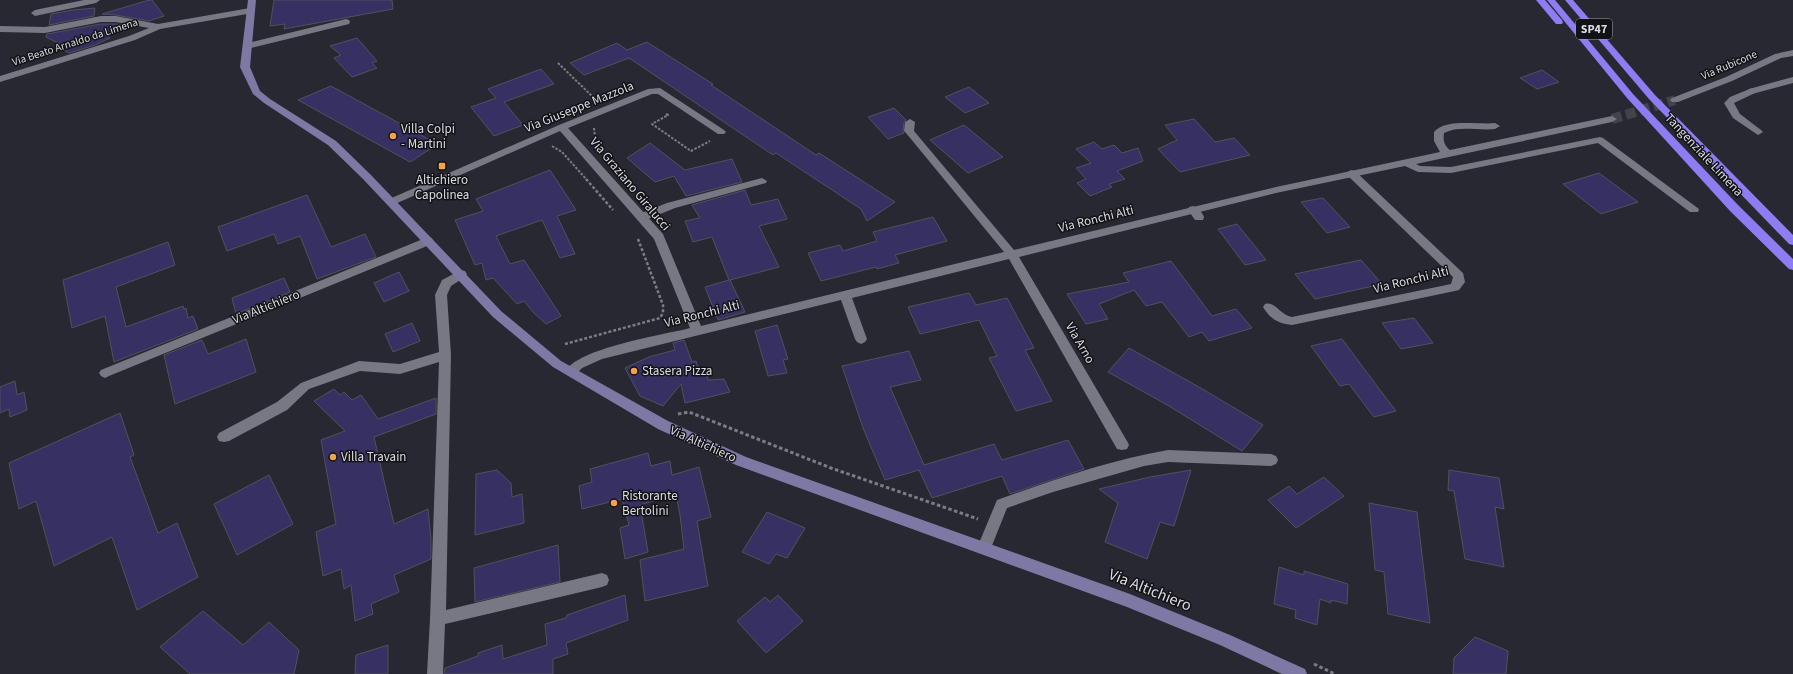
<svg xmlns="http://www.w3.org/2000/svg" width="1793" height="674" font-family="'Source Sans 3',sans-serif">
	<rect width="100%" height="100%" fill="#282832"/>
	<g fill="#373062" stroke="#51515c">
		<path d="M149,0H152L164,16L149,21L116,15L102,14Z"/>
		<path d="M274,0H392L393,9L284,29L285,24L270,26Z"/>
		<path d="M95,8L94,16L49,25L51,14L73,10Z"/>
		<path d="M101,24H116L132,26L106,35L110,38L95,45L69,53L57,46L60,44L46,37L47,34Z"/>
		<path d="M357,38L377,61L372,63L377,68L352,77L334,58L341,55L330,46Z"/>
		<path d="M647,42L713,84L711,85L816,155L819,153L895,202L867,221L861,209L776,153L773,155L629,58L584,75L570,63L617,43L627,50Z"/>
		<path d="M541,69L554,84L504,102L523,125L494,136L471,107L496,98L488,89Z"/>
		<path d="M1542,70L1559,82L1537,89L1520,78Z"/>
		<path d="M331,86L432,141L428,143L435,146L410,162L298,100Z"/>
		<path d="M969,87L989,103L965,113L945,97Z"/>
		<path d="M894,108L906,120L904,122L903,131L904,133L888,139L868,117Z"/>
		<path d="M1194,119L1215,142L1234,138L1250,155L1180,172L1158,149L1177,140L1165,125Z"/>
		<path d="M964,125L1003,157L968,173L930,140Z"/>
		<path d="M1094,142L1102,149L1114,145L1122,153L1138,148L1143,161L1117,171L1125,179L1109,184L1112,187L1090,196L1077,183L1086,179L1076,168L1091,163L1076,149Z"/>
		<path d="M650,143L685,170L732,159L742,182L686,196L674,176L655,182L627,158Z"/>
		<path d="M550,170L576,210L557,216L575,254L560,258L542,220L496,236L510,264L524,260L561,316L546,324L533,312L524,301L517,304L493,278L486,280L482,263L475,265L455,220L483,211L476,199Z"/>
		<path d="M1599,173L1638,202L1601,214L1563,184Z"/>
		<path d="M745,190L751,205L778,199L787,219L759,226L779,267L730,280L745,312L718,320L705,287L729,280L712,237L693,242L685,221L700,218L692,205Z"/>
		<path d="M307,195L331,247L365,234L376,257L317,279L300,236L278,244L274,234L227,251L218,227Z"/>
		<path d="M1323,198L1350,227L1327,233L1301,202Z"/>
		<path d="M933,217L947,241L895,255L899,263L877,269L876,267L821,281L808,253L840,245L843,251L877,241L873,232Z"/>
		<path d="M1237,224L1254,245L1266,260L1245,265L1218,229Z"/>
		<path d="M168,242L175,265L116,287L126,327L183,306L184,309L186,308L188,318L193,316L198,329L114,362L105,316L72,328L63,280Z"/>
		<path d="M1361,260L1382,284L1315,299L1295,274Z"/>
		<path d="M1171,261L1212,316L1236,309L1252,328L1209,341L1202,332L1189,337L1162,302L1146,306L1134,290L1099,304L1108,319L1086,324L1067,294L1129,282L1123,273Z"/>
		<path d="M399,272L409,291L384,302L374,283Z"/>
		<path d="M284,278L290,292L236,314L232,298Z"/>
		<path d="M969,293L976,305L1007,298L1034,348L1025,350L1052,401L1016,411L989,358L997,356L979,320L920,334L908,307Z"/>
		<path d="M1414,318L1433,343L1401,349L1382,323Z"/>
		<path d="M412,323L420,341L393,352L385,334Z"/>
		<path d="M777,325L788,359L783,360L787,373L768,376L755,331Z"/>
		<path d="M246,339L256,372L175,404L164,355L202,340L208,354Z"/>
		<path d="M1342,339L1380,390L1396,411L1374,417L1349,384L1340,386L1311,346Z"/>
		<path d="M684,340L692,362L696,361L699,371L705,369L708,380L724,379L730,392L685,403L681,384L663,406L640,396L625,368L649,357L675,350L673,343Z"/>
		<path d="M1129,348L1199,387L1263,425L1242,451L1169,406L1108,372Z"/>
		<path d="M909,351L921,380L890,387L924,465L994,444L1002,460L1068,440L1084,469L1010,494L1002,476L932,498L919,470L885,480L863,428L842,366Z"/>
		<path d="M15,381L17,395L24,392L27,410L10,417L9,409L0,413V387Z"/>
		<path d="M334,389L340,395L344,392L352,400L361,395L378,419L436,398V414L374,437L394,524L428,509L431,539V559L394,575L399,592L371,604L373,614L355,621L351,585L344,589L341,569L323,576L316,532L336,524L321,440L345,431L314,401Z"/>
		<path d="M120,413L134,455L130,457L158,533L177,523L198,577L137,610L112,537L54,566L36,501L19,509L9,463Z"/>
		<path d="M648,453L651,466L670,461L672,475L699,467L711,517L697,521L708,586L645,601L640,560L684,549L680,515L676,494L640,505L648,552L625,559L620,528L629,525L622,499L582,509L579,486L592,482L590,469Z"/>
		<path d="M497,470L511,483L512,497L522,494L524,523L475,535L476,474Z"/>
		<path d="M1191,470L1174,526L1160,522L1147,559L1105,542L1118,503L1099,489L1150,477Z"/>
		<path d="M1449,470L1499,478L1504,509L1495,507L1504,567L1465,559L1454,491L1448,490Z"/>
		<path d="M269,475L293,524L237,555L214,504Z"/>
		<path d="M1324,477L1344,496L1296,528L1268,500L1289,486L1297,494Z"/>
		<path d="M1369,503L1417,512L1430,623L1388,614L1384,572L1375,570Z"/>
		<path d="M767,512L805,528L787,558L776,554L769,564L742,552Z"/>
		<path d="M558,545L560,582L475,602L474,568Z"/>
		<path d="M1279,567L1304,575V571L1348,584L1347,604L1331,600V603L1320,599L1317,625L1295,618L1296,610L1274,604Z"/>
		<path d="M625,595L628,620L566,643L568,654L553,659V674H444L445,668L478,656V653L502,645L503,659L547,645L545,624L566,618L567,615Z"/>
		<path d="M778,595L803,621L766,653L737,621L765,597L770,602Z"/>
		<path d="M203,611L243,645L269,622L299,650L294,674H190L160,647Z"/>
		<path d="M1475,637L1508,651L1506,674H1453L1454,658Z"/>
		<path d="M388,645V674H355L356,655Z"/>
	</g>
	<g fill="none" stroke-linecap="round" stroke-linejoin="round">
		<path stroke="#43434c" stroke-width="10" stroke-dasharray="10 4.5" stroke-linecap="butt" d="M1612,119L1675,100"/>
		<g stroke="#7c7c84" stroke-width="2" stroke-dasharray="2.5 1.5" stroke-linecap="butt">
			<path d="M558,63L595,99"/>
			<path d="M666,114L668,115L652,124L691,151L710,141"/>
			<path d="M594,128L595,138"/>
			<path d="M552,146L562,152L587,180"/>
		</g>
		<g stroke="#7c7c84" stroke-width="2.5" stroke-dasharray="3 2" stroke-linecap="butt">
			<path d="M586,179L613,210"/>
			<path d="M565,344L660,318L663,313V305L638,239"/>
		</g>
		<g stroke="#7c7c84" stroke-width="3" stroke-dasharray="3.5 2.5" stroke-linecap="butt">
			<path d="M678,414L689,412L831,468L978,519"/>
			<path d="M1314,664L1335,674"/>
		</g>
		<g fill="#787784" fill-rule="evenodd">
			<path d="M346,19L349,20L350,22L349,24L247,49L243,46L244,44Z"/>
			<path d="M1752,88L1757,91L1755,93L1734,103L1740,114L1761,130L1763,132L1758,135L1733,118L1724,103L1730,97Z"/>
			<path d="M1351,170L1355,171L1463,273L1465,282L1459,290L1455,291L1292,325C1279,324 1270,319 1263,307L1265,304C1275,301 1280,315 1292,317L1451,284L1453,277L1347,175L1346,173Z"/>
			<path d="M762,178L767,181L766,183L675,208L643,221L638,217L639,214L667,203Z"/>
			<path d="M1193,206C1198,208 1202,212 1204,217L1203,220H1195L1188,210L1189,207Z"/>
			<path d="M1168,450L1271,454L1276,456L1278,460L1276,464L1271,466L1168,462L1144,466L1053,492L1007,508L989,553L984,554L979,553L977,548L997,500C1053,480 1110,460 1168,450Z"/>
		</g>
		<g fill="#787784" fill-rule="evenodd">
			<path d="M84,0H100L96,3L35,16L31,13L35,10Z"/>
			<path d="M250,8L253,9V13L160,29L135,40L0,82V76L129,36L149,28L116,22H101L45,33L0,32V26L45,27L101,16H116L158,24Z"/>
			<path d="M1793,50V56L1781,58L1732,81L1678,102H1672L1670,100L1672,98L1726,77L1775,54Z"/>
			<path d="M1793,77V83L1752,94L1747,91L1749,89Z"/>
			<path d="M660,88L724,130L726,132L724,134H718L658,94H652L568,128L663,234L701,326L1004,252L906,133L904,131L905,122L910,119L915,122L914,131L1014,250L1276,187L1440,152L1434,141V132C1445,118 1479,125 1495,123L1500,126L1495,129C1478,131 1459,125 1444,133C1443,141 1444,145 1450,150L1612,116L1617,119L1612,122L1416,164L1420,166L1451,167L1600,137L1603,138L1699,209L1698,212H1690L1598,143L1451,173L1418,172L1405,166L1276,193L1019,257L1127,441L1129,445L1127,449L1122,450L1117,449L1009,259L852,298L867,339L865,342L861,344L857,342L855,339L841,300L602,359L582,368L575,375L571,377L567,375L565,372C577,348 663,335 690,328L654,239L560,131L395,204H387L386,202L387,200L559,125L648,89Z"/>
			<path d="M428,237L432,238L433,241L432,244L109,376L105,378L101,376L99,373L101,370Z"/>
			<path d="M461,270L465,271L467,274L465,277L451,286L447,295L451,355L446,610L602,573L607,575L609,580L607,585L602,587L445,624L443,674H427L430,619L439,362L400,374L360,371L309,389L287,410L229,441L224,442L219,441L217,437L219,433L277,402L301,383L359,361L400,364L439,352L435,295L442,280Z"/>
		</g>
		<path fill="#7e78a5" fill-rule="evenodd" d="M248,0H256L250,67L260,91L270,99L336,141L371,175L501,311L561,361L668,421L746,457L1130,594L1230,635L1305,669L1307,674H1282L1220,645L1127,607L736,465L658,429L553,367L493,317L363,179L328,145L264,103L253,94L240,67Z"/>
		<g fill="#8d7cf2" fill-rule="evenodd">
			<path d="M1536,0H1545L1562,20L1563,22L1562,24H1556Z"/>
			<path d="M1547,0H1555L1633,94L1738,205L1793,259V270L1789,269L1730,211L1627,98Z"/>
			<path d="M1565,0H1573L1655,95L1793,235V245L1789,244L1649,99Z"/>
		</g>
	</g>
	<g fill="#f6a247" stroke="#121116" stroke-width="1.5">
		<circle cx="393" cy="136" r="4"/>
		<rect x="438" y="162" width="8" height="8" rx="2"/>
		<circle cx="634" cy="371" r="4"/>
		<circle cx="333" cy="457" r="4"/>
		<circle cx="614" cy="503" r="4"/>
	</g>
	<g text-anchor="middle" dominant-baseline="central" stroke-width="3" stroke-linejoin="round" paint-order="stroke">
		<g font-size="11" fill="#dcdce2" stroke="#121116">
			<text transform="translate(75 42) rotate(-18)">Via Beato Arnaldo da Limena</text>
			<text transform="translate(1729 65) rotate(-23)">Via Rubicone</text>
		</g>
		<rect fill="#121116" stroke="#9f9fa5" stroke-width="1" x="1576" y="19" width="36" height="20" rx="3"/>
		<g font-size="12" font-weight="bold" fill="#dcdce2">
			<text x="1594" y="29">SP47</text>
		</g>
		<g font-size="13" fill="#dcdce2" stroke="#121116">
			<text transform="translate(579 107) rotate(-22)">Via Giuseppe Mazzola</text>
			<text transform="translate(1704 155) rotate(47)">Tangenziale Limena</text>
			<text transform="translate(630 184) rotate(50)">Via Graziano Giralucci</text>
			<text transform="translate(1096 219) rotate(-14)">Via Ronchi Alti</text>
			<text transform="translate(1411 280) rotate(-14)">Via Ronchi Alti</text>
			<text transform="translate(266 307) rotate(-22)">Via Altichiero</text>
			<text transform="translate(702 314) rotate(-14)">Via Ronchi Alti</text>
			<text transform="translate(1080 343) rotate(60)">Via Arno</text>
			<text transform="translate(703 444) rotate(24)">Via Altichiero</text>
		</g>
		<g font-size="13" fill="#dcdce2" stroke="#121116" text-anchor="start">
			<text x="401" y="129">Villa Colpi<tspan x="401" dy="15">- Martini</tspan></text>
			<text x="442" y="180" text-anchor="middle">Altichiero<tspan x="442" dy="15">Capolinea</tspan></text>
			<text x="642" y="371">Stasera Pizza</text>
			<text x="341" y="457">Villa Travain</text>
			<text x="622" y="496">Ristorante<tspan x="622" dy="15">Bertolini</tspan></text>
		</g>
		<g font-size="16" fill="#dcdce2" stroke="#121116">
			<text transform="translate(1150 590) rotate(22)">Via Altichiero</text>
		</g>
	</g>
</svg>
